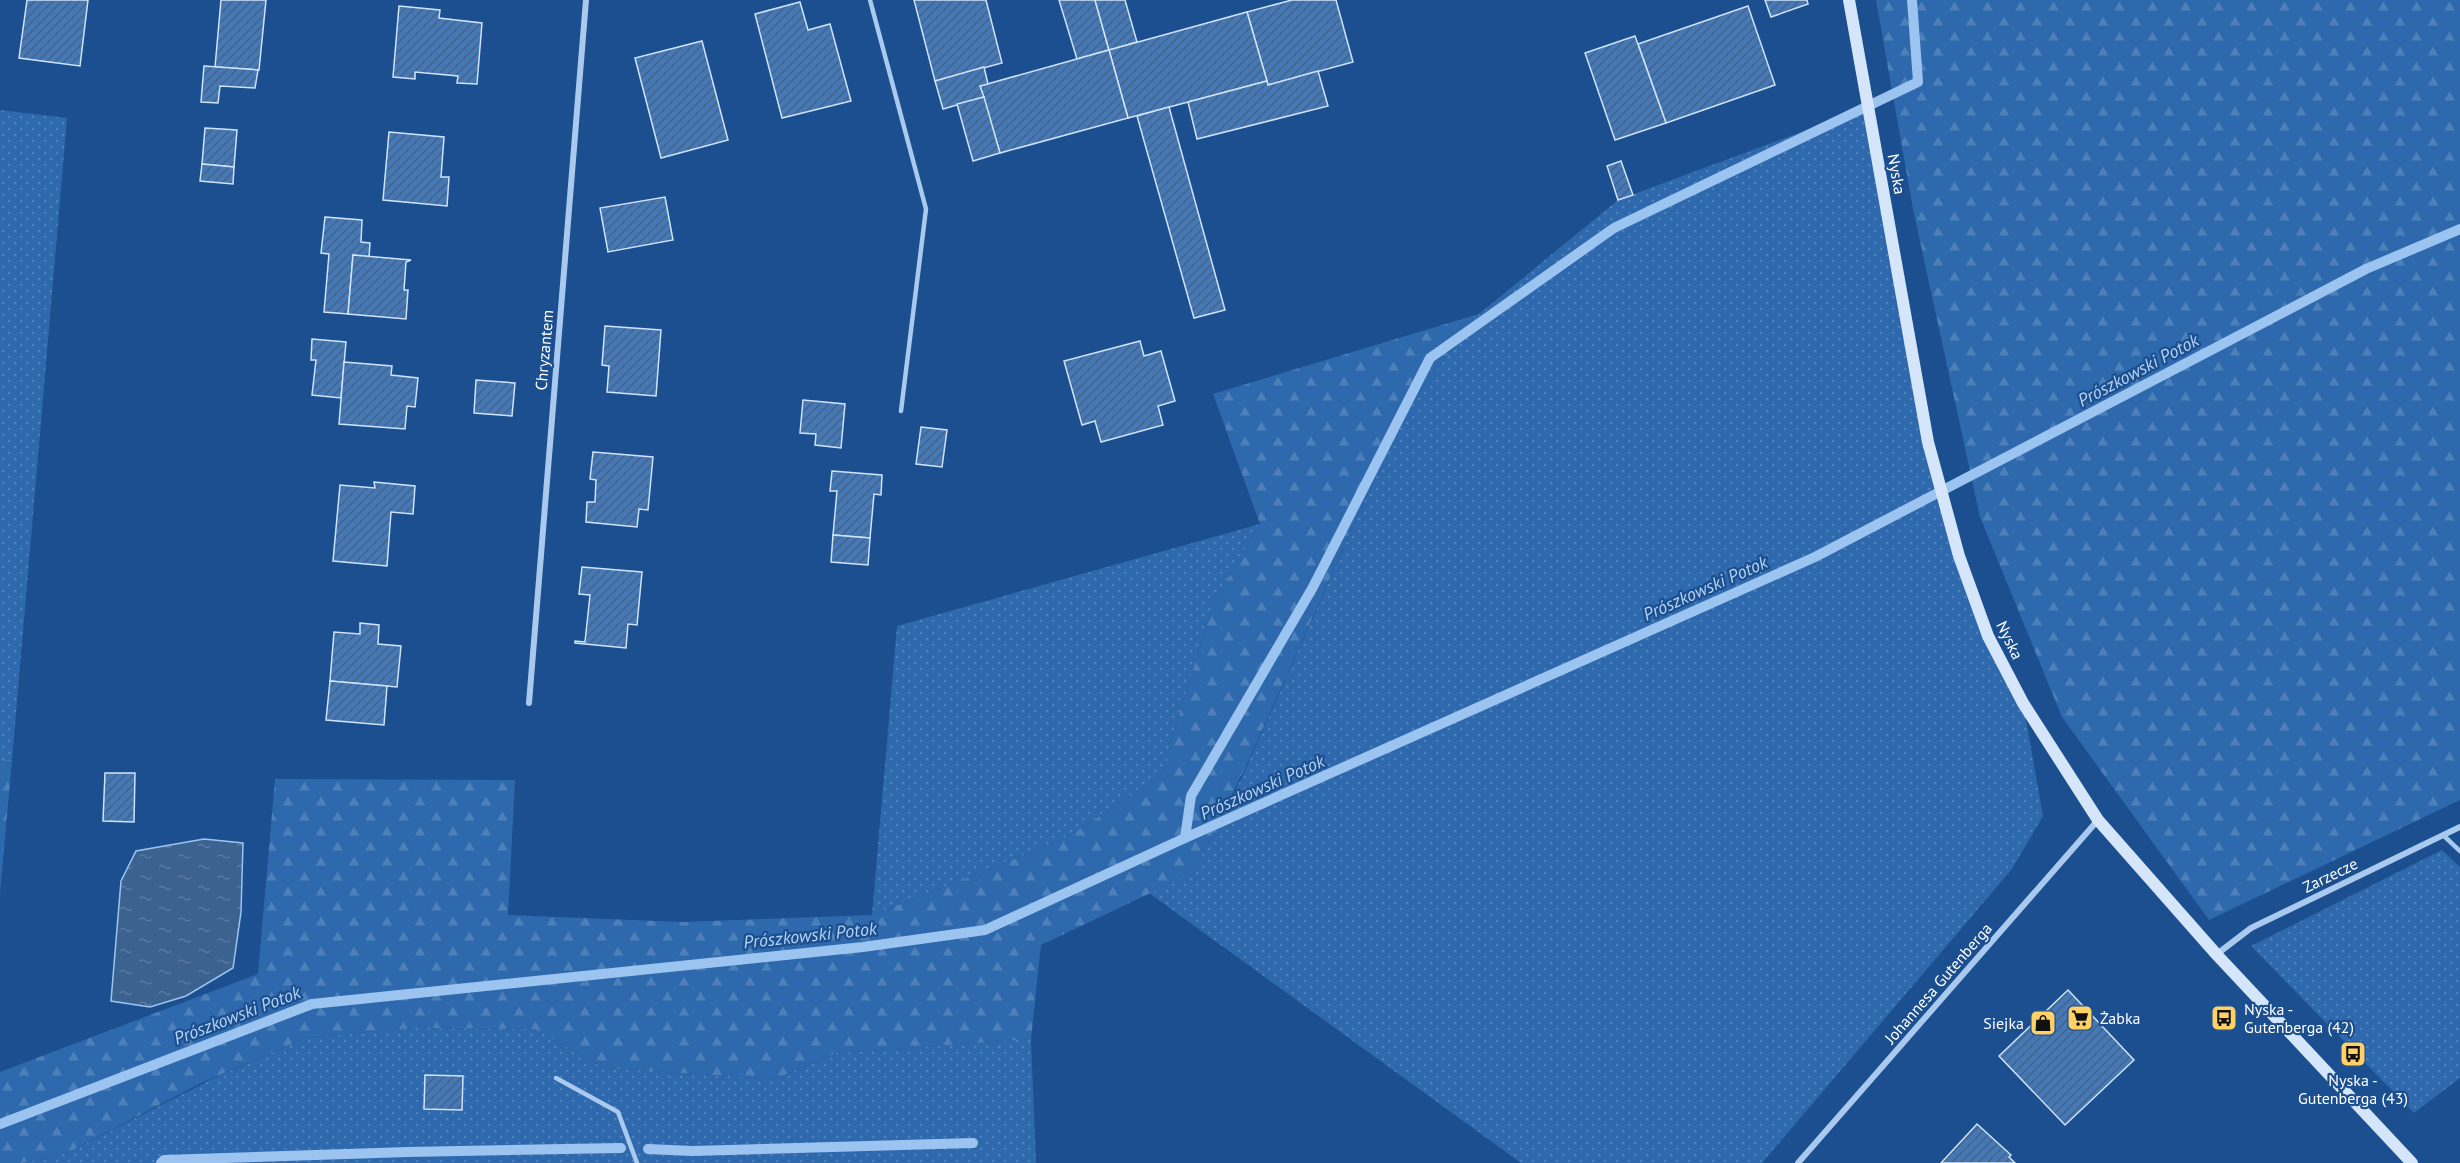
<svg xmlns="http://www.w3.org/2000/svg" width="2460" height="1163" font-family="'PT Sans',sans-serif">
	<defs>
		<pattern id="grass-dots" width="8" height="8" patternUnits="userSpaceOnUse" patternTransform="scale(1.5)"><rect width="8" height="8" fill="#2e69ad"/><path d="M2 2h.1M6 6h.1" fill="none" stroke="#4d80b9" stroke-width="1.8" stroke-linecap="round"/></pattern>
		<pattern id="forest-firs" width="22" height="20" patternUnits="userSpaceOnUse" patternTransform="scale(1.5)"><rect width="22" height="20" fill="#2e69ad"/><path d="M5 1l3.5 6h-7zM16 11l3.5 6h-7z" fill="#4d80b9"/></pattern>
		<pattern id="water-ripples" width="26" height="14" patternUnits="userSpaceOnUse" patternTransform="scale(1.5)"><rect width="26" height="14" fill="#3c6290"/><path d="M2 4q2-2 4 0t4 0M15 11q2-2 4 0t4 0" fill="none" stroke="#597aa1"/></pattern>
		<pattern id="building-hatch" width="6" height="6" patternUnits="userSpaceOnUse" patternTransform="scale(1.5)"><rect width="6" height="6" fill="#4478b7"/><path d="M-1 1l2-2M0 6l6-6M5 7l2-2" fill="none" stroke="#486282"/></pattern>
	</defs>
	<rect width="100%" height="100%" fill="#1b4f8f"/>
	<g fill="url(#grass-dots)">
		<path d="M1868,107L1928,442L1959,556L2023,703L2043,816L2012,869L1762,1163H1521L1149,893L1193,872L1242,777L1404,412L1479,314L1618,200Z"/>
		<path d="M0,110L67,118L12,760H0Z"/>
		<path d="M1260,524L1213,604L1160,777L1069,836L988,870L872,915L897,626Z"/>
		<path d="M2442,850L2460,867V1078L2414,1113L2251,946Z"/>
		<path d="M413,1028L535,1029L604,1068L775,1079L836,1053L1031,1039L1036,1163H22L69,1152L214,1078L309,1037Z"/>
	</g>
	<g fill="url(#forest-firs)">
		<path d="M1876,0H2460V800L2209,920L2062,717L1980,517L1913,209Z"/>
		<path d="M1479,314L1404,412L1248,762L1193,873L1041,945L1031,1039L836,1053L775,1079L604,1068L535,1029L413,1028L309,1037L201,1083L69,1152L22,1163H0V1072L258,974L275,779L515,780L508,915L682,922L872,915L988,870L1069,836L1160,777L1213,604L1260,524L1213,394Z"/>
		<path d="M0,760H12L0,893Z"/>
	</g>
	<path fill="url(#water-ripples)" stroke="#9cc4f0" stroke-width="1.5" d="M204,839L243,843L241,912L233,968L186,996L150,1007L111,1001L121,881L136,851Z"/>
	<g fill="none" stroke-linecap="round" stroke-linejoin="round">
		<g stroke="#9cc4f0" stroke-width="10">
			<path d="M1185,838L1191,796L1313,587L1430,358L1614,228L1918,82L1912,0"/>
			<path d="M0,1124L312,1004L863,947L985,930L1185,838L1815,557L2366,269L2460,229"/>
			<path d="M648,1149L692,1151L973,1143"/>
			<path d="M161,1163L164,1160L408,1152L621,1148"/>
		</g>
	</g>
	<g fill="url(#building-hatch)" stroke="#cfe3fa" stroke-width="1.5">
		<path d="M27,0H88L80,66L19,58Z"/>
		<path d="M221,0H266L259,70L215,67Z"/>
		<path d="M914,0H986L1002,63L935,81Z"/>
		<path d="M1059,0H1095L1109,50L1077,59Z"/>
		<path d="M1095,0H1125L1137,42L1109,50Z"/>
		<path d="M1292,0H1336L1353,62L1268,85L1247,12Z"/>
		<path d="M1765,0H1807L1808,4L1771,17Z"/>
		<path d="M800,2L808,30L830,24L851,101L782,118L755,14Z"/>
		<path d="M399,6L440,10L439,18L482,23L477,84L457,83L458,76L415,72V79L393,77Z"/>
		<path d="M1748,6L1775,85L1666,123L1638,44Z"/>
		<path d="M1247,12L1267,81L1128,118L1109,50Z"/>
		<path d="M1635,36L1666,123L1615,140L1585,53Z"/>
		<path d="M702,41L728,140L661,158L635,58Z"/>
		<path d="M1109,50L1128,118L1000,153L980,86Z"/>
		<path d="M204,66L258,70L255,88L220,86L218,103L201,102Z"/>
		<path d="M984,67L988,84L980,86L984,97L943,109L935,81Z"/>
		<path d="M1318,71L1328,106L1197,139L1188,102L1267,81L1268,85Z"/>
		<path d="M984,97L1000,153L973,161L957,104Z"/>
		<path d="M1169,107L1225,310L1194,318L1137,116Z"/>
		<path d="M205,128L237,130L234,167L202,164Z"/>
		<path d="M389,132L444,137L441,177H449L447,206L383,200Z"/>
		<path d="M1621,161L1633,195L1618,200L1607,166Z"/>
		<path d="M202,164L234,167L233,184L200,181Z"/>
		<path d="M665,197L673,240L608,252L600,208Z"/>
		<path d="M325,217L362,220L361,242L370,243L369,257L353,255L348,314L324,312L329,254L321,253Z"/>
		<path d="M353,255L411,260L406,262L404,290H408L406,319L348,314Z"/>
		<path d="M605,326L661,330L656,396L607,392L609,366L602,365Z"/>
		<path d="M312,339L346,342L341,398L312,395L316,360H311Z"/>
		<path d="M1140,341L1144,356L1161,351L1175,401L1158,406L1163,425L1101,442L1095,421L1082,425L1064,361Z"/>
		<path d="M344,362L392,366L391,375L418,378L415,407L407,406L405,429L339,424Z"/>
		<path d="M476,380L515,383L512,416L474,413Z"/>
		<path d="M803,400L845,404L841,448L815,445L816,434L800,433Z"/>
		<path d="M921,427L947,430L942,467L916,464Z"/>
		<path d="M593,452L653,457L648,510L639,509L637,527L586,522L587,502H595L596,480L590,479Z"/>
		<path d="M832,471L882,475L881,495L874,494L870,538L833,535L837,491H830Z"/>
		<path d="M374,482L415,486L413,514L391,512L387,566L333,561L340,485L375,488Z"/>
		<path d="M833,535L870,538L868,565L831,562Z"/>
		<path d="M582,567L642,572L637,625L628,624L626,648L575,643V641L585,642L590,595L579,594Z"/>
		<path d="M360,623L379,625L378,644L401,646L397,687L330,681L334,632L360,634Z"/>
		<path d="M330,681L387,686L384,725L326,720Z"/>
		<path d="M105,773H135L134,822L103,821Z"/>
		<path d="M2068,990L2134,1060L2065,1125L1999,1056Z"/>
		<path d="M425,1075L463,1076L462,1110L424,1109Z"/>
		<path d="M1977,1124L2011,1155L2009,1157L2015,1163H1941Z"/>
	</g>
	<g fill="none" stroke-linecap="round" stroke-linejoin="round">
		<g stroke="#a9c9ee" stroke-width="4.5">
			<path d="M870,0L926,209L901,411"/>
			<path d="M2443,835L2460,851"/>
			<path d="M556,1078L618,1112L637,1163"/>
		</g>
		<g stroke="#a9c9ee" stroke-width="6">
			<path d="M529,703L586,0"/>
			<path d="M2217,954L2251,928L2460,827"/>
			<path d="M1798,1163L2098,820"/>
		</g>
		<path stroke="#d6e6fa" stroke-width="12" d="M1849,0L1928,442L1959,556L1988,636L2023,703L2098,820L2217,955L2412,1163"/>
	</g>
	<defs>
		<g id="supermarket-square" transform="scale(1.35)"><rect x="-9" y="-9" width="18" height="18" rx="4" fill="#ffd166" stroke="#1b4f8f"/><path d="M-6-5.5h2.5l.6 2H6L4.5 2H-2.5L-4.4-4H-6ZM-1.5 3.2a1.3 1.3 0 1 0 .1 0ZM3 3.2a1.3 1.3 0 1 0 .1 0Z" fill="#111"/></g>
		<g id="bus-square" transform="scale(1.35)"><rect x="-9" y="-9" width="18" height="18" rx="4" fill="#ffd166" stroke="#1b4f8f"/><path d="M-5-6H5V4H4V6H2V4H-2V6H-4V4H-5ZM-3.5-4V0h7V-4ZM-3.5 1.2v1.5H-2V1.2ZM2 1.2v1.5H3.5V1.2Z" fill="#111"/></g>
		<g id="shop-square" transform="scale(1.35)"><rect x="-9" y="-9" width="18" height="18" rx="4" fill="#ffd166" stroke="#1b4f8f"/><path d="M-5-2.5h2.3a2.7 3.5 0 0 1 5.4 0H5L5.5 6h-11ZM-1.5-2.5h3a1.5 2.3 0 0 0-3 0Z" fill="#111"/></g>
	</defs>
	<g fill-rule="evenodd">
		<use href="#supermarket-square" x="2080" y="1018"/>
		<use href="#bus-square" x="2224" y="1018"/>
		<use href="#shop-square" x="2043" y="1023"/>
		<use href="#bus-square" x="2353" y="1054"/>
	</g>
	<g text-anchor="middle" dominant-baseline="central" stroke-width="4.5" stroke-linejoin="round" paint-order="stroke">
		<g font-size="16" fill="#fff" stroke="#1b4f8f">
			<text transform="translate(1897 174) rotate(80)">Nyska</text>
			<text transform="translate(544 350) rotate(-85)">Chryzantem</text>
			<text transform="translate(2010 640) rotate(64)">Nyska</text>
			<text transform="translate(2330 875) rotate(-26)">Zarzecze</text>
			<text transform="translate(1938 983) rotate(-49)">Johannesa Gutenberga</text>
		</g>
		<g font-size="16" fill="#fff" stroke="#1b4f8f" text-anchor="start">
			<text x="2244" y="1009">Nyska -<tspan x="2244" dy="18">Gutenberga (42)</tspan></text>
			<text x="2100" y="1018">Żabka</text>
			<text x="2024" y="1023" text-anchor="end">Siejka</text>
			<text x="2353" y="1080" text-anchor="middle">Nyska -<tspan x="2353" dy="18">Gutenberga (43)</tspan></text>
		</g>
		<g font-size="18" font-style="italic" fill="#b5d3f5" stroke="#1b4f8f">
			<text transform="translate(2138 370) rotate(-28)">Prószkowski Potok</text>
			<text transform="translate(1705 588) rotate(-24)">Prószkowski Potok</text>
			<text transform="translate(1262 787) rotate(-24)">Prószkowski Potok</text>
			<text transform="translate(810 935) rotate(-6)">Prószkowski Potok</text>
			<text transform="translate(237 1015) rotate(-21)">Prószkowski Potok</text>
		</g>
	</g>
</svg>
